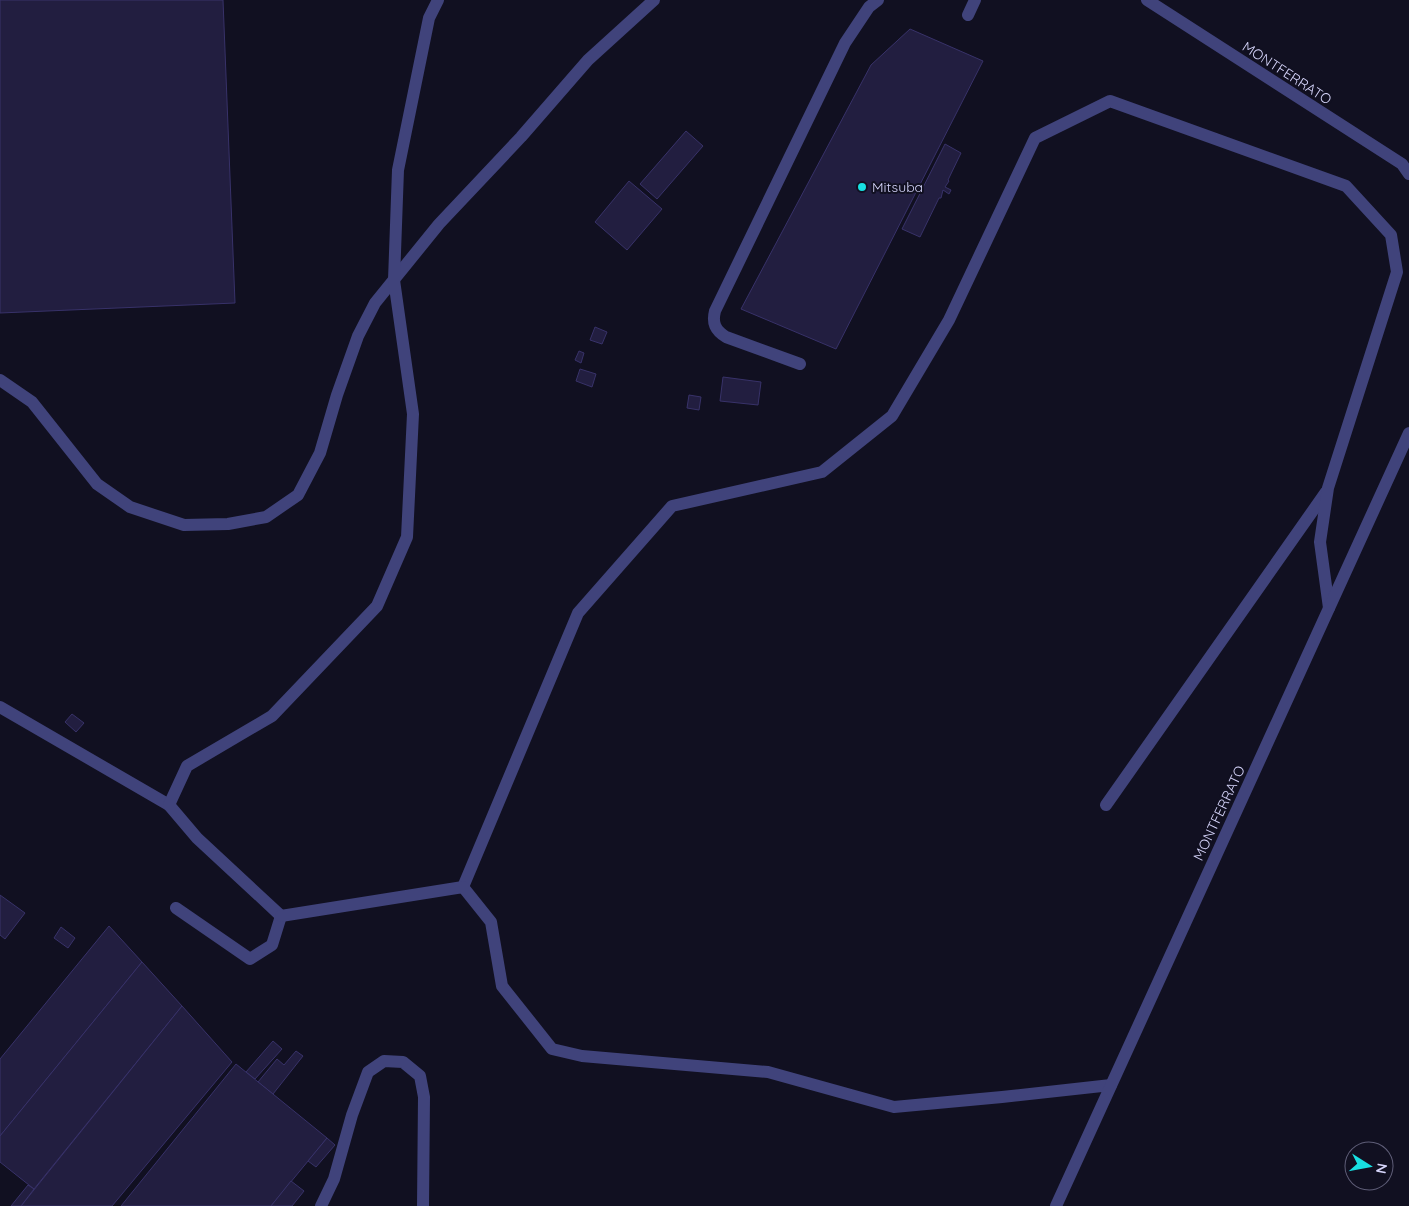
<svg xmlns="http://www.w3.org/2000/svg" width="1409" height="1206" font-family="Quicksand,sans-serif">
	<rect width="100%" height="100%" fill="#111021"/>
	<g fill="#221e40" stroke="#383269">
		<path d="M0,0H223L235,303L0,313Z"/>
		<path d="M910,29L983,61L836,349L741,309L871,65Z"/>
		<path d="M686,131L703,146L657,199L640,184Z"/>
		<path d="M945,144L961,153L948,180L949,181L945,187L951,190L949,194L943,190L941,198H939L920,237L902,229Z"/>
		<path d="M629,181L662,209L627,250L595,222Z"/>
		<path d="M595,327L607,332L602,344L590,340Z"/>
		<path d="M579,351L584,353L581,363L575,360Z"/>
		<path d="M580,369L596,374L592,387L576,381Z"/>
		<path d="M723,377L761,382L758,405L720,401Z"/>
		<path d="M689,395L701,397L699,410L687,408Z"/>
		<path d="M72,714L84,723L76,732L65,722Z"/>
		<path d="M0,895L25,913L5,939L0,935Z"/>
		<path d="M109,926L142,962L0,1136V1059Z"/>
		<path d="M61,927L75,938L68,948L54,938Z"/>
		<path d="M142,962L182,1006L34,1189L0,1162V1136Z"/>
		<path d="M182,1006L232,1062L112,1206H21Z"/>
		<path d="M273,1041L282,1049L255,1079L246,1072Z"/>
		<path d="M296,1051L303,1056L273,1094L258,1082L277,1059L284,1065Z"/>
		<path d="M236,1064L327,1138L271,1206H121Z"/>
		<path d="M327,1138L335,1145L316,1167L308,1161Z"/>
		<path d="M291,1181L304,1191L292,1206H271Z"/>
		<path d="M28,1185L34,1189L21,1206H11Z"/>
	</g>
	<g fill="none" stroke-linecap="round" stroke-linejoin="round">
		<g stroke="#40437b" stroke-width="12">
			<path d="M1147,0L1402,164L1409,174"/>
			<path d="M968,15L975,0"/>
			<path d="M800,364L726,337C715,330 712,323 715,311L845,43L869,7L878,0"/>
			<path d="M0,380L32,402L97,484L130,507L184,525L228,524L266,517L298,495L320,453L337,395L358,336L375,303L439,224L521,137L588,60L654,0"/>
			<path d="M0,707L169,805"/>
			<path d="M1106,805L1326,492"/>
			<path d="M463,887L578,613L672,506L822,472L892,416L949,320L1035,138L1110,101L1346,186L1391,235L1397,272L1328,488L1320,542L1329,608"/>
			<path d="M176,908L250,959L272,945L281,916L197,838L169,805L187,766L272,716L377,606L407,537L413,414L394,280L398,170L429,18L438,0"/>
			<path d="M281,916L463,887L491,922L502,986L552,1049L582,1056L768,1072L894,1107L1002,1097L1111,1085"/>
			<path d="M321,1206L334,1179L352,1115L368,1072L384,1061L403,1062L420,1076L424,1097L423,1206"/>
			<path d="M1056,1206L1409,433"/>
		</g>
	</g>
	<circle fill="#18e0e2" stroke="#111021" stroke-width="2" cx="862" cy="187" r="5"/>
	<g text-anchor="middle" dominant-baseline="central" stroke-width="4" stroke-linejoin="round" paint-order="stroke">
		<g font-size="14" fill="#d5d4fa" stroke="#111021">
			<text transform="translate(1287 73) rotate(33)">MONTFERRATO</text>
			<text transform="translate(1219 813) rotate(-65)">MONTFERRATO</text>
		</g>
		<g font-size="14" fill="#d5d4fa" stroke="#111021" text-anchor="start">
			<text x="872" y="187">Mitsuba</text>
		</g>
	</g>
	<g transform="translate(1369 1166) rotate(101)"><circle r="24" fill="#111021" stroke="#5f5e78"/>
	<path d="M0-4L9 19L0 12L-9 19Z" fill="#18e0e2"/>
	<text y="-8" font-size="14" font-weight="bold" text-anchor="middle" fill="#d5d4fa">N</text>
	</g>
</svg>
